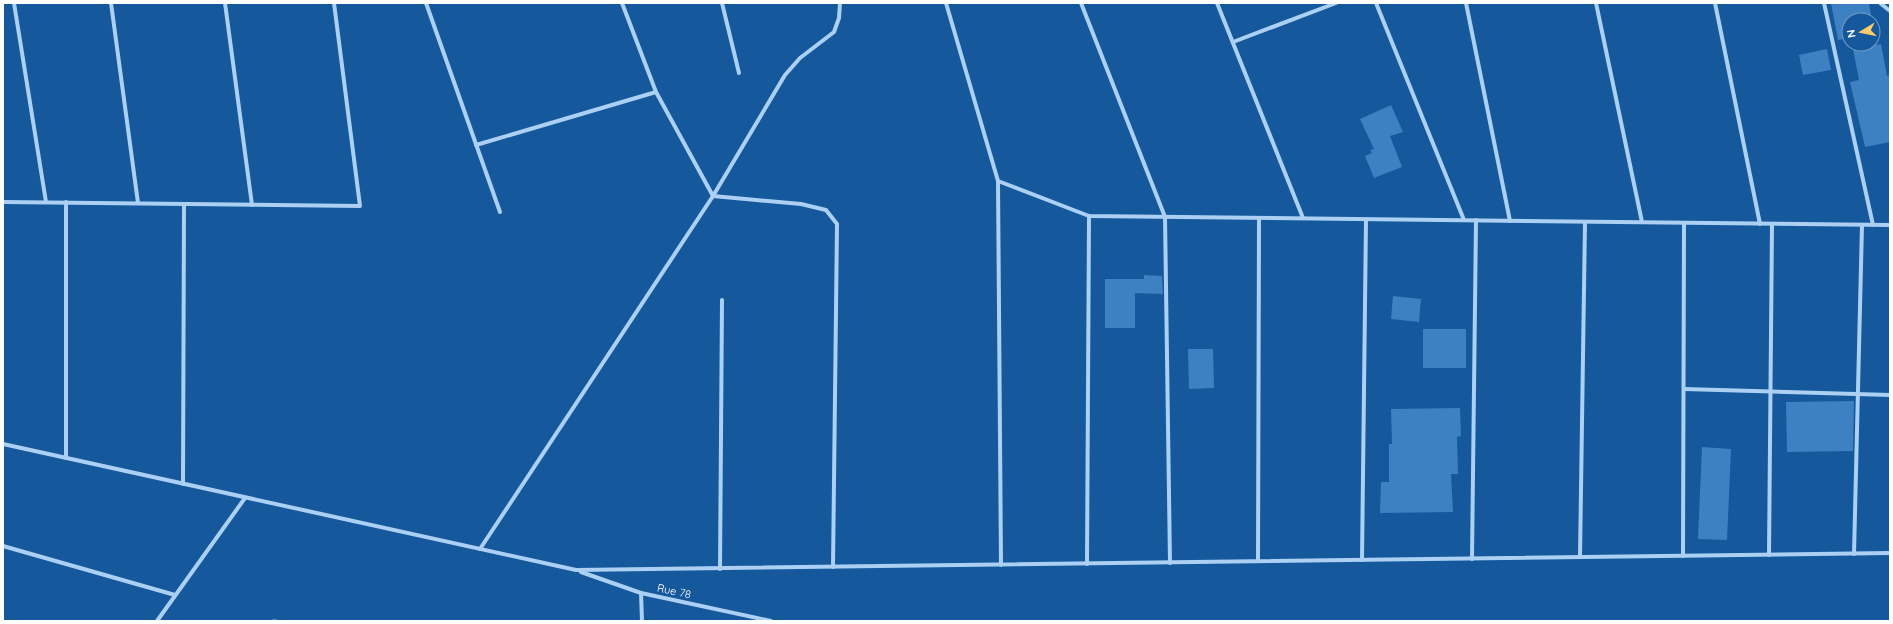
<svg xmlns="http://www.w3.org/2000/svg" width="1893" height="624" font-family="Quicksand,sans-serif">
	<rect width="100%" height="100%" fill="#15589c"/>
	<g fill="#3d81c2">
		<path d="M1831,3H1869L1872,20H1849V38L1838,40Z"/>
		<path d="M1881,44L1887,76L1890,75V142L1865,147L1850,82L1859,80L1853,49Z"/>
		<path d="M1827,49L1831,70L1803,75L1799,55Z"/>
		<path d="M1391,105L1403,132L1390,136L1402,167L1374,178L1365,156L1372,153L1370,150L1374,149L1360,119Z"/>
		<path d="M1144,275L1162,276L1163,294L1135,293V328H1105V279H1144Z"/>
		<path d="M1393,296L1421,299L1419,322L1391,319Z"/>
		<rect x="1423" y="329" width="43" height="39"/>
		<path d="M1188,349H1213L1214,388L1189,389Z"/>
		<path d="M1854,401L1853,451L1787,452L1786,402Z"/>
		<path d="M1460,408L1461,436L1457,437L1458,474H1451L1453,512L1380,513L1381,482H1389V444H1392L1391,409Z"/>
		<path d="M1702,447L1731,449L1727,540L1698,539Z"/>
	</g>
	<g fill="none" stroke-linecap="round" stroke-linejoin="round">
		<path stroke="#abd0f3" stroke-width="3" d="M273,621H276"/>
		<g stroke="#abd0f3" stroke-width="4">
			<path d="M14,3L46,202"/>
			<path d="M111,3L138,203"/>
			<path d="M225,3L252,205"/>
			<path d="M426,3L500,212"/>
			<path d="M622,3L656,92L713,196L801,204L826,210L837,224L833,567"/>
			<path d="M722,3L739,73"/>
			<path d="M946,3L998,181L1001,565"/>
			<path d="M1081,3L1165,217L1170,563"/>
			<path d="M1217,3L1303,218"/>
			<path d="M1376,3L1464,220"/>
			<path d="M1466,3L1510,221"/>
			<path d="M1596,3L1642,222"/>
			<path d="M1715,3L1760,224"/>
			<path d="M1824,3L1873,225"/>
			<path d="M1880,3L1890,11"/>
			<path d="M1233,42L1336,3"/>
			<path d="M476,145L656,92"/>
			<path d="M998,181L1089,216L1890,225"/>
			<path d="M3,202L360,206L334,3"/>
			<path d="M1684,389L1890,395"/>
			<path d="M3,444L576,570L1890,553"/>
			<path d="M66,458V202"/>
			<path d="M183,484L184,204"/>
			<path d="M3,546L175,595"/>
			<path d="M480,549L713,196L785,75L800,58L834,32L839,18L840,3"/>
			<path d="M1854,554L1862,225"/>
			<path d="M1769,555L1772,224"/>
			<path d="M1683,556L1684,223"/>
			<path d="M1580,557L1585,222"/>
			<path d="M1472,559L1476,220"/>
			<path d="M1362,560L1366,219"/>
			<path d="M1258,561L1259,218"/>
			<path d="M1087,564L1089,216"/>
			<path d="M720,569L722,300"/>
			<path d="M581,572L641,593L771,621"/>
			<path d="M641,593L642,621"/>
			<path d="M157,621L245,498"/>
		</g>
	</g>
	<g text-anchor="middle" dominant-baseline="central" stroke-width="3.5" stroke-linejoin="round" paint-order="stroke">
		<g font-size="11" fill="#fff" stroke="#15589c">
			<text transform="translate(674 591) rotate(12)">Rue 78</text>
		</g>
	</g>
	<rect width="1893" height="624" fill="none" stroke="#ffffff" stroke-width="8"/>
	<g transform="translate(1861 32) rotate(260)"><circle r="19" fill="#15589c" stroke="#739bc4"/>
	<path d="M0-3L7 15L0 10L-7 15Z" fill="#ffcc6d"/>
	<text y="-6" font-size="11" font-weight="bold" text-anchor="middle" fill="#ffffff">N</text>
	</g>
</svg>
